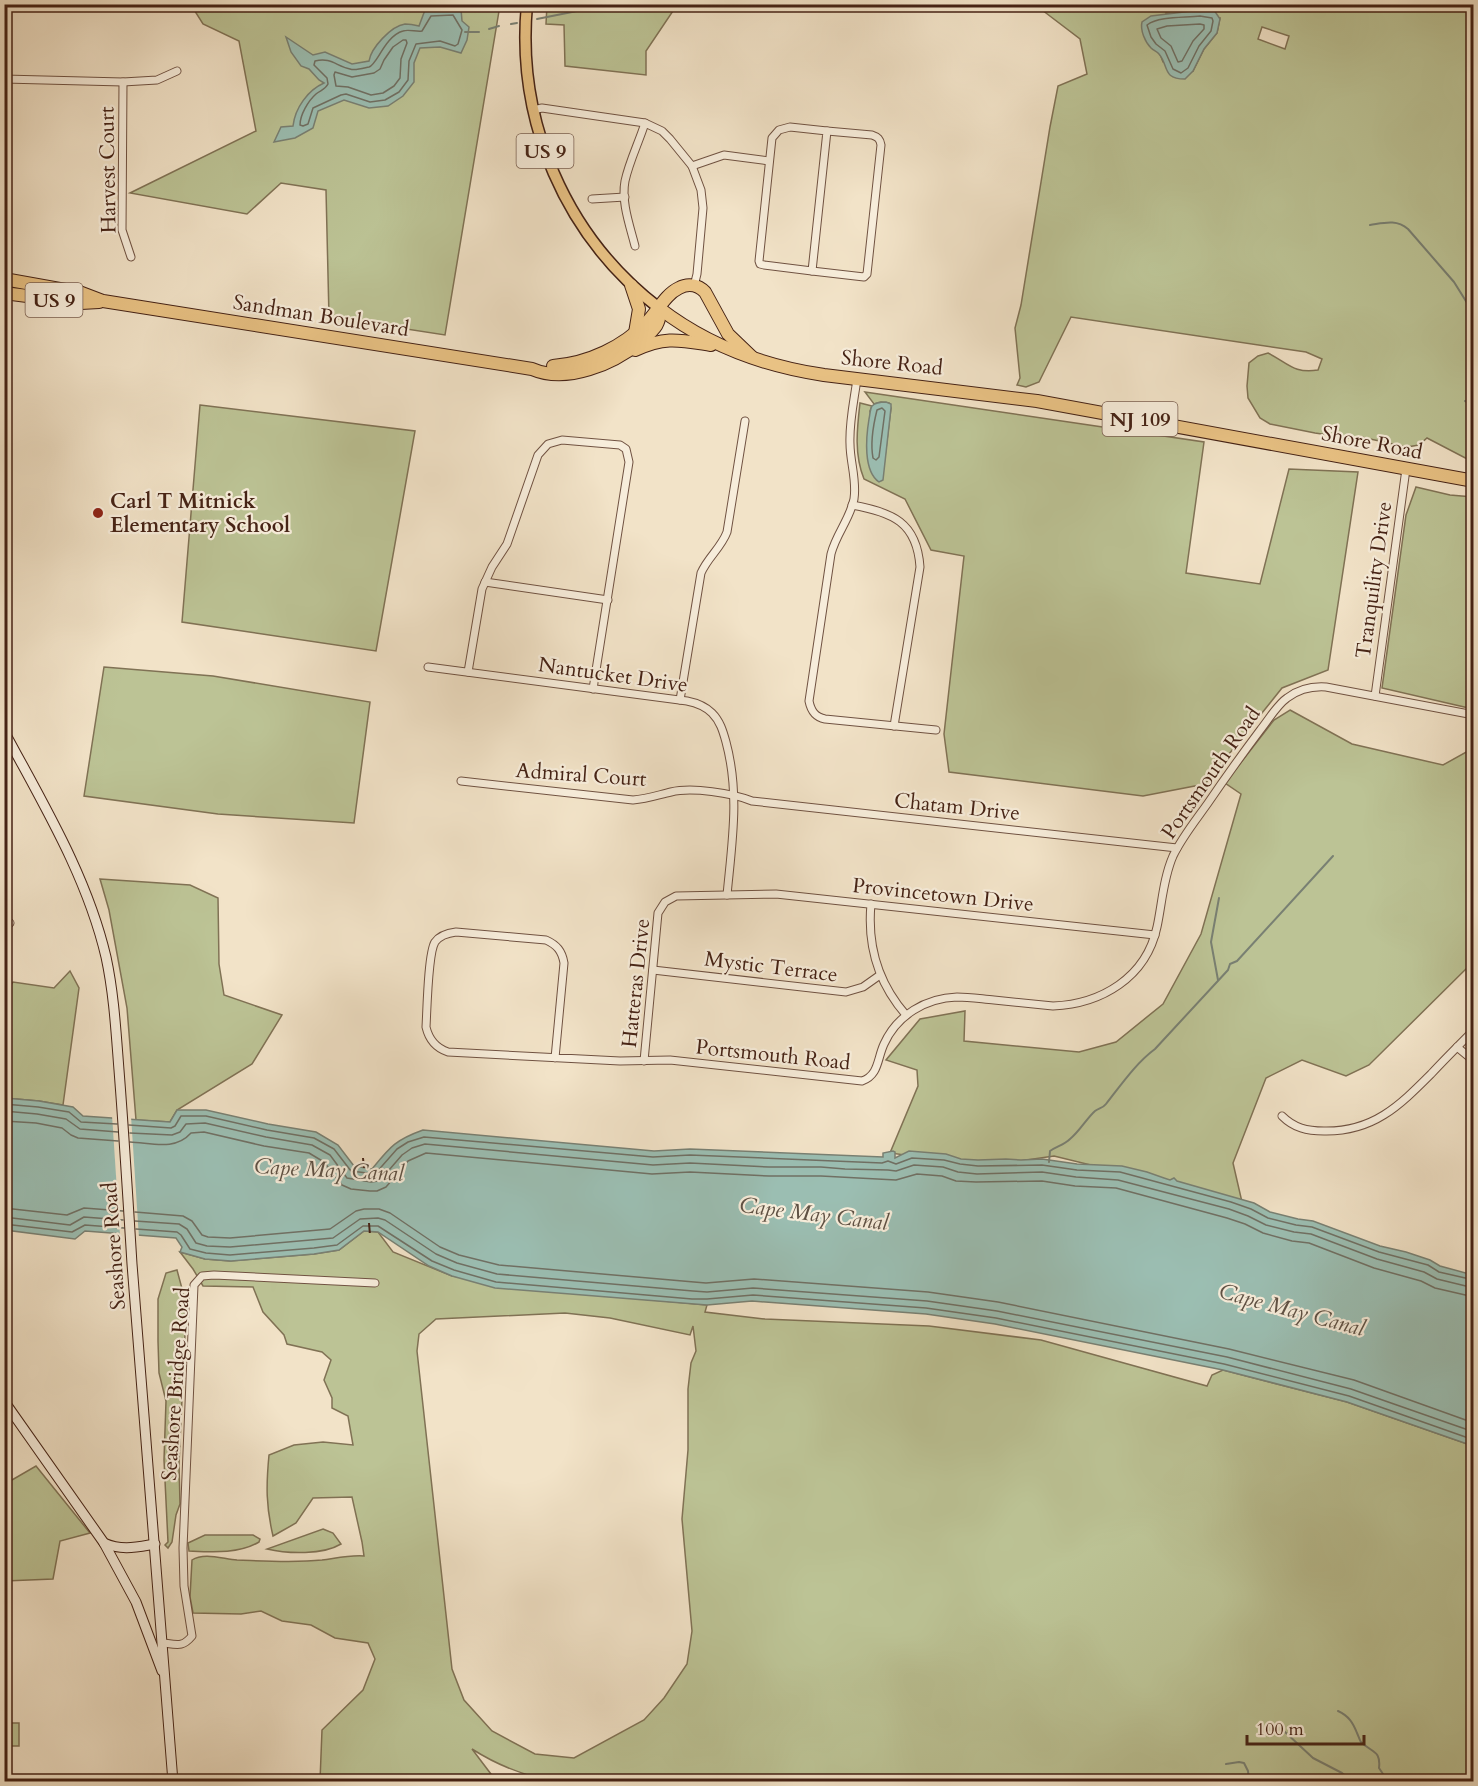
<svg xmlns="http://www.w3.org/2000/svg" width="1478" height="1786" font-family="Cardo,serif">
	<rect width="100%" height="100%" fill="#f2e3c8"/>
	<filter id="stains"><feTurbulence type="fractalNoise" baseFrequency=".00333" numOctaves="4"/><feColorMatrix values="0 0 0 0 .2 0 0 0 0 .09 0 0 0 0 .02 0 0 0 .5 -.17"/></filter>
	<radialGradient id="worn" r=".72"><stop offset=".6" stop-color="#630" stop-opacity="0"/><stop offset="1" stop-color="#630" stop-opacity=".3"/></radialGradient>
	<g fill="#bcc395" stroke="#807255" stroke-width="1.5" fill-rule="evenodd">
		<path d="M191,5H500L445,335L329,317L326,190L281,183L247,214L130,193L256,131L239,41L203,24Z"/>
		<path d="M547,5V4L677,5L646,51V75L565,66L564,25L546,24Z"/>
		<path d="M1038,5H1473V462L1427,438L1419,445L1407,447L1361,437L1349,438L1315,433L1270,424L1260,418L1248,398L1247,386L1249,363L1258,356L1268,353C1288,363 1294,374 1318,370L1322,359L1306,352L1071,317L1039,382L1026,387L1017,385L1020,378L1015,328L1021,305L1050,127L1058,86L1087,74L1080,39L1038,7ZM1166,13L1220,18L1217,33L1204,49L1193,71L1163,62L1160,54ZM1262,27L1289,36L1285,49L1258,39Z"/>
		<path d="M865,392L1204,442L1186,573L1260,584L1289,469L1358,472L1328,670L1282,688L1205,784L1143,796L949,772L944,734L964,556L931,550L905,499L864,479C854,454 857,429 860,403L872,406L870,411L882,481L891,408L889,403L881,402L874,404Z"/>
		<path d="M200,405L415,431L376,651L182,622Z"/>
		<path d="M1416,487L1450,495L1473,497V709L1382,688L1406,515Z"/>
		<path d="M104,667L213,676L370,702L354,823L218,814L84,796Z"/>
		<path d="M1290,710L1352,744L1443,765L1468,751L1473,752V962L1369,1065L1346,1076L1302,1060L1266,1078L1233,1163L1242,1202L1054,1156L984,1166L890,1153L918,1086L917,1070L886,1060L920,1019L965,1011L964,1041L1079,1052L1116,1042L1163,1004L1201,934L1241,794L1225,783L1274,720Z"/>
		<path d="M100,879L190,885L218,898L219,964L224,995L282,1015L252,1064L177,1110L170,1122L136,1120L127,1008L109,910Z"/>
		<path d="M70,971L79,988L63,1105L39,1101L5,1098V993L13,982L54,988Z"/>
		<path d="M364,1231L378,1232L393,1252L452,1276L631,1298L707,1305L705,1312L765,1319L929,1326L1041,1340L1207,1386L1212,1375L1223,1370L1347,1402L1473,1446V1781L675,1782L673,1778L664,1782H555C525,1776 497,1765 472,1749L494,1778L502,1781H320L322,1730L363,1690L375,1659L368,1643L335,1638L311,1625L282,1621L261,1611L241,1614L193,1613L190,1597L192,1560C204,1552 223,1559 237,1560C265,1561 294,1563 322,1560C337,1558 349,1555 364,1556L362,1542L352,1497L313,1498L296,1523L273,1536C266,1506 266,1486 269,1455L294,1445L323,1442L353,1445L348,1416L332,1408V1398L324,1380L331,1360L322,1352L287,1344L284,1335L263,1312L253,1287L203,1286L193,1269L180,1252L205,1259L230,1261L314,1254L339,1250ZM565,1313L610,1318L690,1335L693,1326L696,1351L691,1363L688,1389V1450L682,1519L692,1631L687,1664L664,1698L644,1720L574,1758L535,1754L492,1731L464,1700L452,1669L417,1351L419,1334L436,1319Z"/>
		<path d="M177,1270L184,1296L185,1334L179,1464L180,1504L176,1515L172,1542L168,1548L165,1545L168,1542L164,1460L166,1401L159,1373L158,1341V1299L166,1273Z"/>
		<path d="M36,1466L90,1533L60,1541L53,1579L5,1581V1484Z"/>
		<path d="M323,1529L333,1533L341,1544C323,1555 288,1554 267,1549Z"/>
		<path d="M205,1535H253L260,1539L259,1542C239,1554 212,1552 189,1551L188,1543Z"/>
		<path d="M4,1723H19V1746H5Z"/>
	</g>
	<g fill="#9bbeb2" stroke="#798073" stroke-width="1.5">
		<path d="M461,9L462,21L469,27L467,40L461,53L440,47L420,48L414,63V82L403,96L388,106L369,108L344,100L318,111L313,128L295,138L274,142L281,127L293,126C295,108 308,90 324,83L319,80L309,69L301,66L291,52L286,37L313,55L325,52L352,64L369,61C371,48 391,26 405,24C409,24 415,25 419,26L425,10Z"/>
		<path d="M1200,10H1214L1220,19L1217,33L1204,49L1193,71L1185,79C1162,79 1169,66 1159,54C1157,51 1154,51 1151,48C1145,42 1140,30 1142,22L1151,16Z"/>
		<path d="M886,402L891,404V408L883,480L879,482C863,471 866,437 869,419C870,415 870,409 872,406C876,402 881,402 886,402Z"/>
		<path d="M5,1098L39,1101L73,1107L83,1116L170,1122L177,1110H206L268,1124L316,1132L338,1145L354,1166L372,1169C390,1147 395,1140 423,1130L654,1151L690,1149L883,1157V1153L893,1151L895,1152V1158L909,1151L946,1154L961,1159L978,1160L1006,1159L1021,1160L1042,1159L1077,1164L1122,1166L1147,1172L1164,1178L1170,1180L1174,1178L1177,1181L1254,1203L1270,1212L1298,1219L1313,1221L1380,1246L1406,1252L1430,1260L1440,1266L1473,1275V1446L1347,1402L1223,1370L995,1324L926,1314L752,1301L707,1305L495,1288L452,1276L429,1266L378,1232L364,1231L339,1250L314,1254L231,1261L205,1259L180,1252L182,1247L176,1238L85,1231L75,1239L5,1230Z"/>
	</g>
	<path fill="#f2e3c8" d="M112,1115L131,1116L139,1238L120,1236Z"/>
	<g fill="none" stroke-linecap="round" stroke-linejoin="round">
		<g stroke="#707064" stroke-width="1.5">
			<path d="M453,15L462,30L458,44L455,46L440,41L416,44L409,61L408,80L399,92L385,100L370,102L346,94L341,95L313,108L308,124L303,126L300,125C300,115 308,101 316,94C321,90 325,90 328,84L327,78L314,65L315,61C331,57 336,66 350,69C355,71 364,68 369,67C377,65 385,36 403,31C409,29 416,32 422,31L431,16Z"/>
			<path d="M1200,16L1212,18L1213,21L1211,31L1199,46L1188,68L1181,73L1173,69L1165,51L1156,44L1151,37L1147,25C1159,16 1185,18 1200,16Z"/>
			<path d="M1200,24L1204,25V29L1193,41L1182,61L1178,62L1171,46L1161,38L1157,29L1167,26Z"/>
			<path d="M403,40H406L407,43L401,59L400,78L394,86L383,93L371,95L348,87L336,86L334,75L335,72L352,77L374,73L380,69L384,60L393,47Z"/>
			<path d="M882,408L885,411L879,457L876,460L873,458C870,442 873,426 877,410Z"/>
			<path d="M4,1104L38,1107L69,1112L81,1122L117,1124"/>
			<path d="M4,1111L37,1114L66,1119L80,1129L118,1132"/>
			<path d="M4,1121L36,1123L62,1128L71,1135L78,1138L118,1141"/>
			<path d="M129,1125L171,1128L175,1126L181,1116H206L267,1130L314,1138L334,1149L351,1171L375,1174L397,1149L408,1142L424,1137L653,1157L690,1155L882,1163L888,1161L896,1164L912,1158L944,1160L960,1164L978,1166L1042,1165L1077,1170L1120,1172L1231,1202L1251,1209L1268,1218L1296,1225L1312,1227L1379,1252L1428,1265L1439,1272L1474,1280"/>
			<path d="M130,1133L172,1135L180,1132L186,1124L205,1123L266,1137L312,1145L330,1155L347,1178L371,1182L378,1181L383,1177L402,1155L412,1148L425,1144L653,1165L690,1163L769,1167H821L845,1169L888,1170L896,1171L914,1165L943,1167L958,1172L977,1174L1042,1172L1076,1177L1118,1180L1229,1209L1248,1216L1266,1225L1294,1232L1311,1234L1377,1259L1424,1272L1437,1279L1474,1288"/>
			<path d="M130,1142C152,1143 175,1151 191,1133L204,1132L264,1146L309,1153L324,1162L342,1185L351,1189L370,1191H377L386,1187L408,1161L426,1153L652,1174L690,1172L769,1176H821L896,1180L917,1174L942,1176L956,1181L976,1182L1042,1181L1075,1186L1116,1188L1227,1218L1245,1224L1263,1233L1292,1241L1309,1243L1374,1268L1421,1281L1435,1288L1474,1297"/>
			<path d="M4,1208L67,1215L84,1208L123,1211"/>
			<path d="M135,1212L183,1216L192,1221L202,1235L208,1237L230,1238L330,1229L356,1211L364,1209H379L390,1213L440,1247L459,1255L499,1265L694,1282L706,1283L754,1279L928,1292L998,1302L1229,1349L1354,1380L1474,1423"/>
			<path d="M4,1217L70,1225L84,1217L123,1220"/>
			<path d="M135,1221L179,1224L187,1229L196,1243L207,1246L230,1247L333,1238L360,1219L378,1218L385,1220L436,1254L457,1263L497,1274L693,1291L707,1292L753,1288L927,1301L997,1311L1227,1357L1351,1389L1474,1432"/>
			<path d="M4,1224L72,1232L85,1225L124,1228"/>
			<path d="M136,1229L177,1232L181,1235L190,1249L206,1253L230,1255L314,1248L337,1245L363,1226H378L432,1261L454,1270L496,1282L692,1299H707L753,1295L926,1308L996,1318L1224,1364L1349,1396L1474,1440"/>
		</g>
		<g stroke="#798073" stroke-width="2">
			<path d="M537,19L582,10L598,4"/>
			<path d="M511,24L517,23"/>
			<path d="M489,29L499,26"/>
			<path d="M465,32H479"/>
			<path d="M1370,225C1384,223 1396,219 1408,229L1454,282L1474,314"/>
			<path d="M1465,401L1474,405"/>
			<path d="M1218,980L1211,942L1219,898"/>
			<path d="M1049,1162L1050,1151C1057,1146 1064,1145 1070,1139C1079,1132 1087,1118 1095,1111C1099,1108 1103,1108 1106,1104C1121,1085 1136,1063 1155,1049L1228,970L1230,964L1237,961L1333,856"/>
			<path d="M1338,1711C1349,1716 1353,1723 1357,1733C1358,1735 1360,1741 1361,1742C1372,1753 1381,1750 1379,1768L1385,1777L1396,1782"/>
			<path d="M1285,1732L1313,1758L1342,1773L1353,1782"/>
			<path d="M1226,1764L1239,1762L1244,1763L1248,1771L1249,1782"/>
		</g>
		<g stroke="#705242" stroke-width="9">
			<g id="street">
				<path d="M4,79L123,82L157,80L177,71"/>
				<path d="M123,82L122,230L131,257"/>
				<path d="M533,110L542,108L645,123L662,131L670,139L692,166L701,190L703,208L697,274L694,286"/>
				<path d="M790,127L827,131L812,271L764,265L760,264L759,261L772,138L779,130Z"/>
				<path d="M692,166L724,155L769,161"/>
				<path d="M592,199L625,197"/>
				<path d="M635,246C630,226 621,202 625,181C629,162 639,142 645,123"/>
				<path d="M812,271L864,277L867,274L881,145C880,139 878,137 872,135L827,131"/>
				<path d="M857,379C854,401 849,422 850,444C850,462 857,480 854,499C850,519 836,534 831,554L809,701C811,711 815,717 825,719L936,730"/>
				<path d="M852,505C892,512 917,522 920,567L894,726"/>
				<path d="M485,582L608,600"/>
				<path d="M428,667L687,701C697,703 705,706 712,713C720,721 723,731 726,742C740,794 732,842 727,895"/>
				<path d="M468,672L482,589L492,567L507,544L538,455L548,444L562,440L620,445L626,449L629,462L593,689"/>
				<path d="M1375,696L1406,469"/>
				<path d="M680,700L701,573C708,557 721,548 727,532L745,421"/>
				<path d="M461,781L633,800C647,799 658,795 671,792C692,787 732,793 752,801L1177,848"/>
				<path d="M871,904C867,947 878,983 906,1015"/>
				<path d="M4,922L10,923"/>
				<path d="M653,970L846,992L863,987L880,975"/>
				<path d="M1457,1047L1474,1061"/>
				<path d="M555,1058L564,963C562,951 557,945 546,940L456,932C448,933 440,935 435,942C428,953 427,1011 426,1027C429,1040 436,1048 448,1052L620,1061L670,1060L862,1081C879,1075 877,1059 884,1044C897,1015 926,998 957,997C969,997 982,999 994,1000C1013,1002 1033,1004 1053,1006C1101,1004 1146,978 1157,927C1162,904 1163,879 1173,856C1182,837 1196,820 1208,803C1225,778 1243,753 1261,729C1269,719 1277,705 1287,698C1299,689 1311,686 1326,687L1474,715"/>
				<path d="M644,1061L658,913L665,902L676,896L776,894L1155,935"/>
				<path d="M1282,1116C1294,1128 1307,1131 1324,1131C1373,1132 1399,1106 1431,1074C1445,1059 1459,1045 1474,1030"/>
				<path d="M164,1643C178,1645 183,1647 192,1636L184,1586L183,1548L194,1285L202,1276L214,1275L375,1283"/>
			</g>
		</g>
		<g stroke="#452215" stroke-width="11">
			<g id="secondary">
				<path d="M4,731C43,804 87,876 106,957C114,994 116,1032 119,1070C124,1134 128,1199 132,1264C145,1437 160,1609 173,1782"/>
				<path d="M4,1401L104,1543C122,1551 137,1547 155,1544"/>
				<path d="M104,1543L136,1602L162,1671"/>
			</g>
		</g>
		<g stroke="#452215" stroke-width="13">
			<path id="primary" d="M527,4C516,121 565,236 659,308"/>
		</g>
		<g stroke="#452215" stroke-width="14">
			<g id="highway">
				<path d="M4,279L82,293L103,301L532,369C567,384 613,364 640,342C652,331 662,325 659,308"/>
				<path d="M631,285L639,309L635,333"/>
				<path d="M4,293L81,303L99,302"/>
				<path d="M659,308C707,345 763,366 824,375L1037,401L1474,481"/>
				<path d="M635,350C666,336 679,340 711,345"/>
				<path d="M553,366C589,363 623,347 648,321C658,310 666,294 679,288C688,283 698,285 705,292L728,334L752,357"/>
			</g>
		</g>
		<use href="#street" stroke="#f7eddb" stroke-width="7"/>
		<use href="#secondary" stroke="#f7eddb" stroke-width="9"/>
		<use href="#primary" stroke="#e9c284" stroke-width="10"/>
		<use href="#highway" stroke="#e9c284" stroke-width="12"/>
		<g stroke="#452215" stroke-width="2" stroke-dasharray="10 10" stroke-linecap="butt">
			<path d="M363,1158L365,1178"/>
			<path d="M369,1223L370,1235"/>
		</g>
	</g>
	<circle fill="#8f2418" stroke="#f7eddb" stroke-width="2" cx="98" cy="513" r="6"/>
	<g text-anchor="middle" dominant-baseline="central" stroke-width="4.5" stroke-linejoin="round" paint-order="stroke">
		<g fill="#f7eddb" stroke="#7a5f50" stroke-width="1.5">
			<rect x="516.5" y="134" width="57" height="34" rx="4.5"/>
			<rect x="25.5" y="283" width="57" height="34" rx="4.5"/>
			<rect x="1102.5" y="402" width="75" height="34" rx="4.5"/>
		</g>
		<g font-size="20" font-weight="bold" fill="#452215">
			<text x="545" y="151">US 9</text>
			<text x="54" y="300">US 9</text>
			<text x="1140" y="419">NJ 109</text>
		</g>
		<g font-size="21" fill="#452215" stroke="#f7eddb">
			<text transform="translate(108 170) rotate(-91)">Harvest Court</text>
			<text transform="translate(321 316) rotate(9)">Sandman Boulevard</text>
			<text transform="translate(892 363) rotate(6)">Shore Road</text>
			<text transform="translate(1372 443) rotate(11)">Shore Road</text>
			<text transform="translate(1374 580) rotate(-82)">Tranquility Drive</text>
			<text transform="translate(613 675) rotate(8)">Nantucket Drive</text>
			<text transform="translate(1211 773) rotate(-55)">Portsmouth Road</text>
			<text transform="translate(581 775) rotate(4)">Admiral Court</text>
			<text transform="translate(957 807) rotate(6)">Chatam Drive</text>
			<text transform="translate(943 895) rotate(6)">Provincetown Drive</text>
			<text transform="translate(771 967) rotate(7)">Mystic Terrace</text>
			<text transform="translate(636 983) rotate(-84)">Hatteras Drive</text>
			<text transform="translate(773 1055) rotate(6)">Portsmouth Road</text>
			<text transform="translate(114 1246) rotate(-94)">Seashore Road</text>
			<text transform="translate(176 1384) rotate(-86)">Seashore Bridge Road</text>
		</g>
		<g font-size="21" font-weight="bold" fill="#452215" stroke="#f7eddb" text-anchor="start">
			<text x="110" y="501">Carl T Mitnick<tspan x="110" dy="24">Elementary School</tspan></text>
		</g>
		<g font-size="22" font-style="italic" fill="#5f5144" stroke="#f7eddb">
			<text transform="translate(329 1170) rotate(3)">Cape May Canal</text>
			<text transform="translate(814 1214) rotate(7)">Cape May Canal</text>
			<text transform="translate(1292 1310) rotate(15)">Cape May Canal</text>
		</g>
	</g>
	<rect width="1478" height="1786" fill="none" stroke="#f2e3c8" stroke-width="24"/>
	<rect x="6" y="6" width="1466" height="1774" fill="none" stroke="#452215" stroke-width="3"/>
	<rect x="12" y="12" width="1454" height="1762" fill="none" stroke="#452215" stroke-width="1.5"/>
	<path d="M1247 1735v9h117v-9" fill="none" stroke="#452215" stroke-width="3"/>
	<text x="1256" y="1735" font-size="18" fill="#452215" stroke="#f7eddb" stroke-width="4.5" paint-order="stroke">100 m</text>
	<rect width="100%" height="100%" filter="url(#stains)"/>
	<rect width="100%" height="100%" fill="url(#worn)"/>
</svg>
